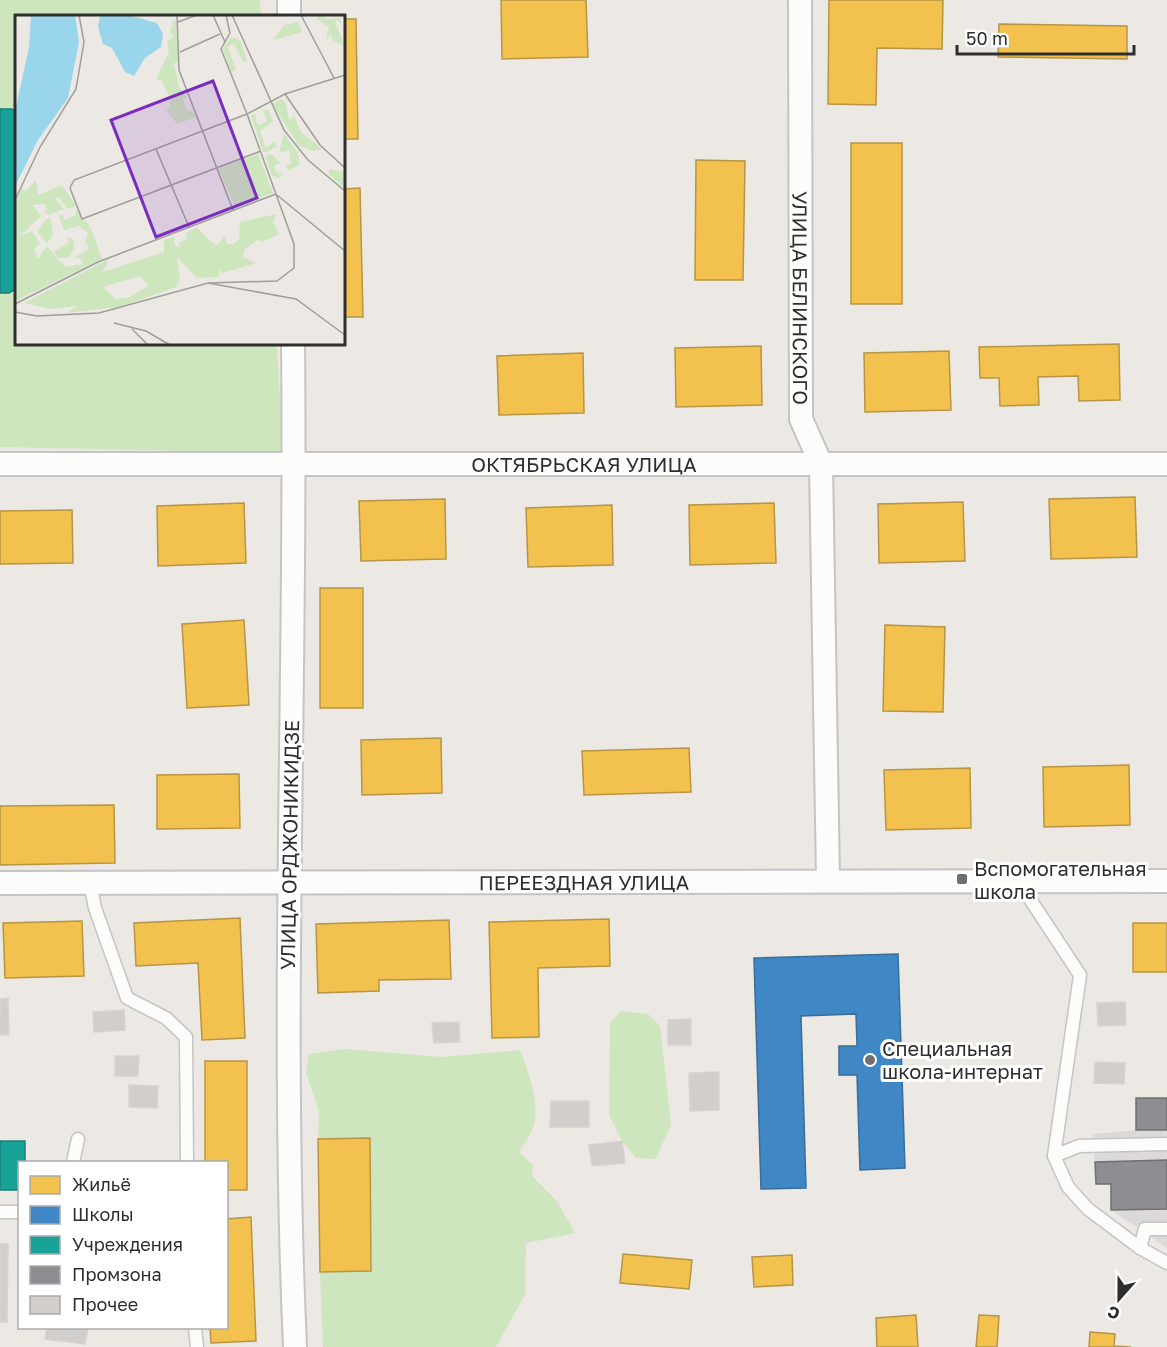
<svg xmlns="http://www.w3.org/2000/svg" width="1167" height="1347" font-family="'Golos Text',sans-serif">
	<rect width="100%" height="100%" fill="#ece8e4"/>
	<path fill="#dcd9db" d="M1136,1130H1167V1248L1111,1210V1184H1096L1093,1134Z"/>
	<g fill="#cee6be">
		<path d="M0,0H260L261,16H16V344H277L283,453L0,447Z"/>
		<path d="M621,1011L648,1014L660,1026L671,1124L656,1159L636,1158L622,1141L609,1115L610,1022Z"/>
		<path d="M345,1049L442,1057L520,1050C528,1071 541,1104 533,1128C530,1136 523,1145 519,1152L533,1165L532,1176L556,1200L575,1233L526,1243L525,1295L496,1347H323L320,1272L371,1271L370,1138L318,1139L319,1111L306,1073L309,1054Z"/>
	</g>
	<g fill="#f2c14e" stroke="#b79544" stroke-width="1.5">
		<path d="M501,0H586L588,57L502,59Z"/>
		<path d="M829,0H943L942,49L877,48L876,105L828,104Z"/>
		<path d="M344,19H356L358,139H344Z"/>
		<path d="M999,24L1127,26V59L998,57Z"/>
		<rect x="851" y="143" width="51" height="161"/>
		<path d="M696,160L745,161L743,280H695Z"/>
		<path d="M360,188L363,317H344V189Z"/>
		<path d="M1119,344L1120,400L1079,401L1078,376L1038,377L1039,405L1000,406L999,378H980L979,347Z"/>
		<path d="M761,346L762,405L676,407L675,348Z"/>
		<path d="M949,351L951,410L865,412L864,353Z"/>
		<path d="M583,353L584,413L499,415L497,356Z"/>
		<path d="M1135,497L1137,557L1051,559L1049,499Z"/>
		<path d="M445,499L446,559L361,561L359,501Z"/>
		<path d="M963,502L965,561L879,563L878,504Z"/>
		<path d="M244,503L246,563L158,566L157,506Z"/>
		<path d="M774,503L776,563L690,565L689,505Z"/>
		<path d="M612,505L613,565L528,567L526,508Z"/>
		<path d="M72,510L73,563L0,564V511Z"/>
		<rect x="320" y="588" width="43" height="120"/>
		<path d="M244,620L249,705L187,708L182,624Z"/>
		<path d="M885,625L945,627L943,712L883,711Z"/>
		<path d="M441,738L442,793L362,795L361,740Z"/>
		<path d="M689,748L691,792L584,795L582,751Z"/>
		<path d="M1129,765L1130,825L1044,827L1043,767Z"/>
		<path d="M970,768L971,828L886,830L884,770Z"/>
		<path d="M239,774L240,828L157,829V775Z"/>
		<path d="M114,805L115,863L0,865V806Z"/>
		<path d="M240,918L245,1038L202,1040L198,963L136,966L134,923Z"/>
		<path d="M609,919L610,966L538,968L539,1037L492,1038L489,922Z"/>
		<path d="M449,920L451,979L379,980V991L318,993L316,924Z"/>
		<path d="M82,921L84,976L5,978L3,923Z"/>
		<rect x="1133" y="923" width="34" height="49"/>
		<path d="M205,1061H247V1190H226V1162H205Z"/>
		<path d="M370,1138L371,1271L320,1272L318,1139Z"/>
		<path d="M251,1217L256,1341L211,1343L210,1328H226V1219Z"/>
		<path d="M623,1254L692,1260L689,1289L620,1283Z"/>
		<path d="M792,1255L793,1285L754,1287L752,1257Z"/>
		<path d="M916,1315L918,1347H877L876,1318Z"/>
		<path d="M979,1315L999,1316L997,1347H976Z"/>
		<path d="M1090,1332L1115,1334L1114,1346L1131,1347H1089Z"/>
	</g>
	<path fill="#3f88c5" stroke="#3a6d98" stroke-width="1.5" d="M898,954L905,1168L860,1170L857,1075H839V1046H857L856,1014L801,1016L806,1188L761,1189L754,958Z"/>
	<g fill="#17a398" stroke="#1e8078" stroke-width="1.5">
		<path d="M0,109H12L16,112V289L9,293H0Z"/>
		<path d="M0,1141H25V1162H20V1190H0Z"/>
	</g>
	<g fill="#8d8d92" stroke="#707074" stroke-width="1.5">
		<rect x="1136" y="1098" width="31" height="32"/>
		<path d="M1167,1160V1209L1111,1210V1184H1096L1095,1162Z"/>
	</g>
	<g fill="#d1cecb" stroke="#d7d4d0" stroke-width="1.5">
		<path d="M8,998L9,1035H0V999Z"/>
		<path d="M1125,1002L1126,1025L1098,1026L1097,1003Z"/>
		<path d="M124,1010L125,1030L94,1032L93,1012Z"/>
		<path d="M691,1019V1045H668V1020Z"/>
		<path d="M459,1022L460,1042L434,1043L432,1023Z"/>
		<path d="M115,1056H139L138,1076H115Z"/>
		<path d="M1095,1062L1125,1063L1124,1084L1094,1083Z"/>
		<path d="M719,1072V1110L690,1111L689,1073Z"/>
		<path d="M129,1085L158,1086L157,1108L129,1107Z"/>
		<path d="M551,1101H589V1127H550Z"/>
		<path d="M622,1141L625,1163L592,1166L589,1145Z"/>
		<path d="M0,1244H8L7,1322H0Z"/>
		<path d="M47,1328H88L85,1344L45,1339Z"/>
	</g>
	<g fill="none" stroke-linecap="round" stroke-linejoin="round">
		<g stroke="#c5c4c5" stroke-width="15">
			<g id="service">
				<path d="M1018,881L1080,975L1054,1156L1068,1187L1088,1209L1140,1248"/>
				<path d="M90,882L95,908L127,998L166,1018L186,1037L187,1162"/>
				<path d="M1054,1156L1079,1146L1167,1144"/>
				<path d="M73,1162L78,1139"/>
				<path d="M0,1212H20"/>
				<path d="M1167,1229H1145L1140,1248L1167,1263"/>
				<path d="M195,1328L197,1347"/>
			</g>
		</g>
		<g stroke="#c5c4c5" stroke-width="26">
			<g id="minor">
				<path d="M289,0V16"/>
				<path id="s1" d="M800,0L801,419L821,464L828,879"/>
				<path d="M293,344C297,678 280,1012 295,1347"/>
				<path id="s2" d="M0,464H1167"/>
				<path id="s3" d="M0,883L1167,881"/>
			</g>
		</g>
		<use href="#service" stroke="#fcfcfb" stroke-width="12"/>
		<use href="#minor" stroke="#fcfcfb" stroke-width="22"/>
	</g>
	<g fill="#706f6e" stroke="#fff" stroke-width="2">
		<rect x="956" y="873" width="12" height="12" rx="3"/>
		<circle cx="870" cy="1060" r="6"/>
	</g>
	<g text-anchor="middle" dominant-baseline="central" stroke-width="6" stroke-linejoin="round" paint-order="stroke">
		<g font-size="20" fill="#2e2e2e" stroke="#fff">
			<text stroke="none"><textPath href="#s1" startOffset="298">УЛИЦА БЕЛИНСКОГО</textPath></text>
			<text stroke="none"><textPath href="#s2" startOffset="584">ОКТЯБРЬСКАЯ УЛИЦА</textPath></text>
			<text transform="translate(289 845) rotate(-89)">УЛИЦА ОРДЖОНИКИДЗЕ</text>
			<text stroke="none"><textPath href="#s3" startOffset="584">ПЕРЕЕЗДНАЯ УЛИЦА</textPath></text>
		</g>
		<g font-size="20" fill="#2e2e2e" stroke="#fff" text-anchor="start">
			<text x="974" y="868">Вспомогательная<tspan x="974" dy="23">школа</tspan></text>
			<text x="882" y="1048">Специальная<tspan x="882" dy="23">школа-интернат</tspan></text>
		</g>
	</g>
	<g transform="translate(15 15)">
		<rect width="330" height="330" fill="#ece8e4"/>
		<path d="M303,0L312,4L325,3L327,11L323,5L320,7L330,31L319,26L315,19L310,28L314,12L302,4ZM158,5L161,6L164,47L159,48L164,72L172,83L168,85L172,96L177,95L181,102L162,109L151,95L155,93V83L147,66L141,64L154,37L152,26L159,22L155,17ZM283,7L287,16L284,18L258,25L269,10ZM216,22L225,25L232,46L229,48L219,29L213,32L221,55L216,57L208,33ZM266,84L271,88L274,105L279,101L275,91L286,117L307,134L299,136L284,131L257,89ZM248,95H253L258,106L245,116L251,133L259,126L262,131L252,137H248L236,100L240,99L242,109L246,110L252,106ZM269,119L283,138L285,149L274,156L270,150L276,149L274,135L264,138ZM243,139L258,178L220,192L203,153ZM257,139L265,148L259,151L261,157L268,159L264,163L257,161L250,140ZM314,154L330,157V174L314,159ZM21,165L23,180L47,170L61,191L52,194L44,182L40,184L49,194L34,200L29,197L32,195L29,189L18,190L26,201L4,222L17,216L25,229L19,234L23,244L32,231L50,252L68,249L66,243H58L74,234L70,226L73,218L64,211L49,215L44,201L47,199L50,205L60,201L61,194L76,213L87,244L0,286V188L6,174L11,176ZM262,199L258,206L264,219L247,227L242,225L229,235L228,242L241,248L208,258L204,254V262L182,263L162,242L165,264L161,272L104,292L52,298L62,291L37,294L9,288L94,244L88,257L149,237V225L160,222L159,228L164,234V228L172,223L171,218L181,212L199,229L203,230L209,221L213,229H219L224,224L225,207ZM125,261L133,271L115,282L101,284L88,272ZM31,204H36L38,220L32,228L22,217ZM52,221L59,225V235L53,243H43L39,236L54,228Z" fill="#cee6be" fill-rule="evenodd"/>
		<path d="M16,0H60L64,27L53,83L23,125L0,171V97L14,32ZM85,0H113L142,8L148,19L146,32L130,43L119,61L110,57L97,33L88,29L83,12Z" fill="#99d6ec"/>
		<path fill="none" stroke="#a09e9b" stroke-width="1.5" d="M162,0L164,55L218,195M198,0L210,27M211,0L215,18L206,34L232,99L59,165L55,173L67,204L246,136M217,0L269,115L293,145L330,176M286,0L319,63M163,7L182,0M165,37L205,19M270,79L305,130L330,153M141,134L174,212M262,180L330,236M0,185L25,132L61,74L69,27L64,0M193,268L262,266L279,253V229L232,99L270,79L330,60M0,289L83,247L261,179M0,297L22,301L84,298L193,268L281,284L330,320M99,308L131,316L155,330M117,314L133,330"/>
		<path fill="#7b2cbf" fill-opacity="0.15" stroke="#7b2cbf" stroke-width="3" d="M198,66L242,183L141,222L96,105Z"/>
		<rect width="330" height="330" fill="none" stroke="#2e2e2e" stroke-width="3"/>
	</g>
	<rect x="18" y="1161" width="210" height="168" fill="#ffffff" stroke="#ababab" stroke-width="1.5"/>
	<rect x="30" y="1176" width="30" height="18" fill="#f2c14e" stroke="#ababab" stroke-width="1.5"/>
	<text x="72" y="1191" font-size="18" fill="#2e2e2e">Жильё</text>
	<rect x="30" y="1206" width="30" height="18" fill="#3f88c5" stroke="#ababab" stroke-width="1.5"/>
	<text x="72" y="1221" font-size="18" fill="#2e2e2e">Школы</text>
	<rect x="30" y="1236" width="30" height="18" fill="#17a398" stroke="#ababab" stroke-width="1.5"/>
	<text x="72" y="1251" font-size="18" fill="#2e2e2e">Учреждения</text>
	<rect x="30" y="1266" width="30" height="18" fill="#8d8d92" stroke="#ababab" stroke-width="1.5"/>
	<text x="72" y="1281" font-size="18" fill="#2e2e2e">Промзона</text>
	<rect x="30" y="1296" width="30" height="18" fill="#d1cecb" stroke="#ababab" stroke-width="1.5"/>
	<text x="72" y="1311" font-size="18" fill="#2e2e2e">Прочее</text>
	<g transform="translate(1119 1299) rotate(201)" stroke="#ffffff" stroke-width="4.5" paint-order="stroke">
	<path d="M0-4.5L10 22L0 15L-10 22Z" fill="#2e2e2e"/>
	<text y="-9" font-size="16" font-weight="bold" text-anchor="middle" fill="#2e2e2e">С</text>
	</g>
	<path d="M957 45v9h177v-9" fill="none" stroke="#2e2e2e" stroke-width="3"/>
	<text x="966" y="45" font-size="18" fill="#2e2e2e" stroke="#ffffff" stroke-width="4.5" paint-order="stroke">50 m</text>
</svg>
